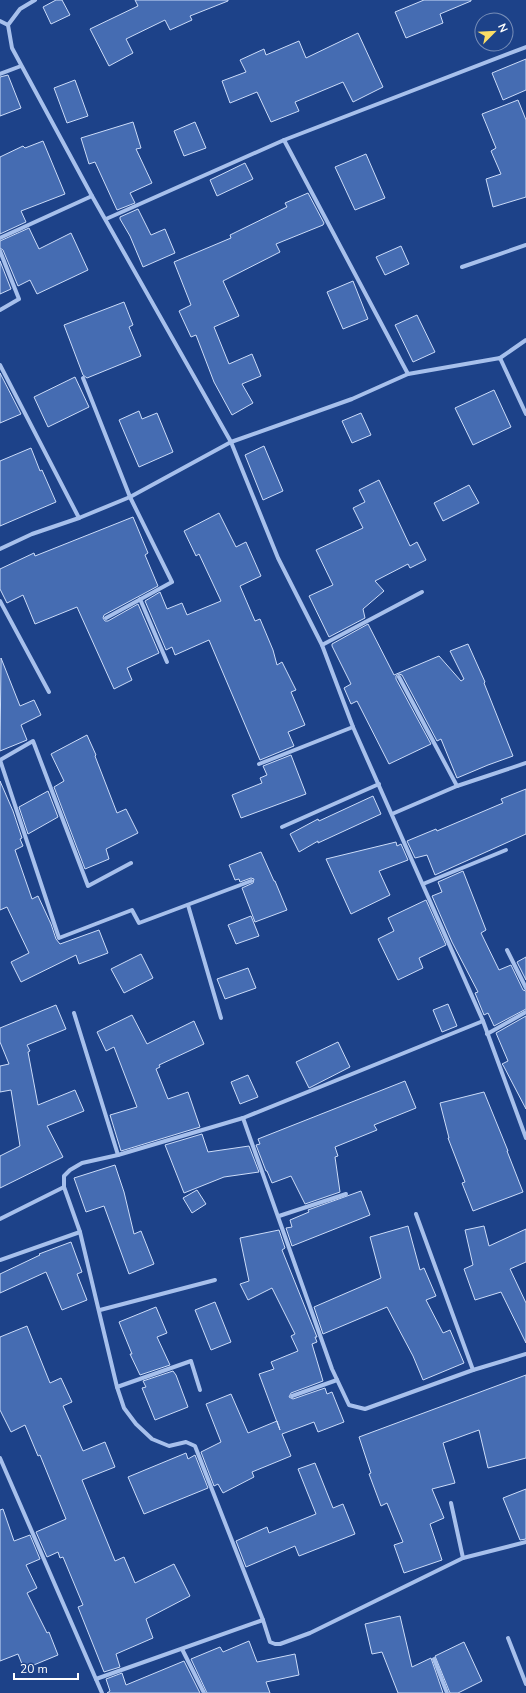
<svg xmlns="http://www.w3.org/2000/svg" width="526" height="1693" font-family="'Nunito Sans',sans-serif">
	<rect width="100%" height="100%" fill="#1d4289"/>
	<g fill="#456cb2" stroke="#ccdcf9">
		<path d="M56,0H62L70,15L51,24L43,7Z"/>
		<path d="M135,0H228V1L190,16L192,20L170,30L165,20L126,39L133,53L109,66L90,29L138,6Z"/>
		<path d="M424,0H471V1L440,14L443,23L406,38L395,12Z"/>
		<path d="M358,33L383,87L353,102L343,82L295,102L299,111L271,122L257,92L230,103L222,81L246,72L240,60L264,49L266,55L299,41L306,58Z"/>
		<path d="M526,59V90L503,100L492,73Z"/>
		<path d="M8,75L21,108L0,116V77Z"/>
		<path d="M75,80L88,116L67,123L54,88Z"/>
		<path d="M518,100L526,120V197L493,207L486,179L501,174L491,151L496,148L482,114Z"/>
		<path d="M133,122L141,148L136,149L152,183L130,193L135,203L117,210L95,162L89,164L81,138Z"/>
		<path d="M195,122L206,148L184,156L174,131Z"/>
		<path d="M43,141L65,194L21,211L26,222L0,234V157L23,146L25,148Z"/>
		<path d="M366,154L385,198L355,210L335,167Z"/>
		<path d="M245,163L253,179L217,196L210,180Z"/>
		<path d="M308,193L324,223L323,225L276,244L280,252L223,281L239,316L214,327L229,364L252,354L261,376L242,384L253,403L232,415L214,382L196,335L191,337L179,311L191,305L174,262L231,238L230,235L287,207L285,203Z"/>
		<path d="M138,209L151,235L165,229L175,253L143,267L130,236L120,219V217Z"/>
		<path d="M29,228L39,249L71,233L88,270L37,294L30,280L18,286L3,250L0,248V241Z"/>
		<path d="M401,246L409,264L385,275L376,257Z"/>
		<path d="M0,261L11,289L0,294Z"/>
		<path d="M353,281L368,319L343,329L327,292Z"/>
		<path d="M124,302L133,325L129,327L141,356L87,378L83,375L64,325Z"/>
		<path d="M417,315L435,352L413,362L395,325Z"/>
		<path d="M0,373L21,414L0,423Z"/>
		<path d="M75,377L89,407L48,427L34,397Z"/>
		<path d="M494,390L511,427L473,445L455,408Z"/>
		<path d="M139,411L142,419L157,413L173,452L139,467L119,420Z"/>
		<path d="M361,413L371,435L352,443L342,421Z"/>
		<path d="M264,446L283,491L263,500L245,455Z"/>
		<path d="M31,448L40,471L42,470L56,502L0,526V461Z"/>
		<path d="M379,480L410,546L417,542L426,560L410,568L408,564L375,581L384,591L363,609L365,618L329,637L309,596L333,585L316,550L363,528L353,508L365,502L359,490Z"/>
		<path d="M469,485L479,503L443,521L434,503Z"/>
		<path d="M219,513L236,547L246,542L261,576L240,586L255,621L260,619L273,650L277,665L282,662L296,690L291,692L305,725L288,732L294,746L260,760L209,640L175,655L172,647L166,650L145,601L160,592L167,609L182,603L187,615L221,601L199,554L196,556L184,531Z"/>
		<path d="M133,517L148,553L145,555L158,586L104,615L103,618L105,621H108L138,604L159,653L127,668L132,680L114,689L77,607L35,624L23,595L7,603L0,589V569L34,553L35,556Z"/>
		<path d="M368,624L394,675L439,656L461,681L464,679L450,651L468,644L485,682L484,683L513,756L488,765L457,778L441,739L437,741L402,675L399,674L396,676V679L431,744L389,764L357,701L351,704L344,688L351,684L332,646V644Z"/>
		<path d="M1,658L20,706L34,700L41,715L21,725L27,740L0,751Z"/>
		<path d="M87,735L96,755L95,756L117,813L126,809L138,833L106,849L109,859L85,869L54,787L64,781L51,754Z"/>
		<path d="M291,755L306,794L241,818L232,795L262,783L260,778L267,775L263,766Z"/>
		<path d="M0,781L13,811L22,838L20,839L23,846L15,850L32,899L38,896L51,924L56,939L60,944L99,930L108,953L79,964L76,955L21,982L11,962L29,953L7,907L0,910Z"/>
		<path d="M526,789V834L435,875L427,855L415,858L407,841L436,829L437,831L503,803L501,799Z"/>
		<path d="M48,791L58,817L28,834L19,807Z"/>
		<path d="M373,796L381,814L318,843V841L299,852L290,834L318,819L319,821Z"/>
		<path d="M396,842L397,846L401,844L408,860L379,871L390,895L351,914L326,859Z"/>
		<path d="M261,852L274,881H275L287,910L255,922L242,888L253,883L254,879L251,878L240,882L239,879L235,880L229,865Z"/>
		<path d="M463,871L486,930L481,933L499,970L511,965L523,990L526,991V1009L494,1026L488,1013L484,1015L475,993L478,992L452,942L432,896L442,892L438,882Z"/>
		<path d="M426,900L446,945L419,958L423,968L398,980L378,939L394,931L388,918Z"/>
		<path d="M251,916L259,936L236,944L228,925Z"/>
		<path d="M141,954L153,978L124,993L111,969Z"/>
		<path d="M526,957V980L517,962Z"/>
		<path d="M248,968L256,988L225,999L217,979Z"/>
		<path d="M448,1004L457,1026L442,1032L433,1010Z"/>
		<path d="M56,1005L66,1029L27,1045L30,1051L28,1052L38,1105L75,1090L84,1111L47,1126L63,1157L0,1188V1156L20,1146L11,1090L0,1092V1066L9,1064L0,1042V1028Z"/>
		<path d="M132,1015L147,1044L194,1021L204,1044L159,1065L160,1067L156,1069L168,1099L188,1092L200,1127L121,1151L110,1115L137,1107L114,1047L106,1051L97,1032Z"/>
		<path d="M526,1016V1109L503,1065L502,1064L508,1061L496,1033Z"/>
		<path d="M338,1042L350,1067L309,1088L296,1062Z"/>
		<path d="M248,1075L258,1097L240,1104L231,1082Z"/>
		<path d="M405,1081L416,1108L374,1125L377,1130L335,1147L338,1156L335,1157L340,1192L305,1204L291,1176L272,1183L267,1171H266L256,1145L260,1144L258,1139Z"/>
		<path d="M484,1092L508,1151H507L523,1192L473,1211L462,1183L465,1182L448,1138H449L440,1103Z"/>
		<path d="M202,1134L208,1152L249,1146L259,1172L224,1177L184,1193L165,1145Z"/>
		<path d="M115,1165L124,1192L134,1234L141,1231L154,1264L129,1274L104,1206L86,1212L74,1178Z"/>
		<path d="M197,1190L206,1204L192,1213L183,1198Z"/>
		<path d="M361,1191L370,1215L292,1246L286,1228L292,1227L290,1220L309,1212L308,1210Z"/>
		<path d="M408,1226L420,1270L424,1268L436,1296L426,1300L443,1333L450,1330L464,1363L423,1380L413,1356L387,1307L323,1334L314,1307L381,1278L370,1237Z"/>
		<path d="M484,1226L489,1246L526,1229V1262L510,1269L526,1303V1343L501,1292L475,1300L464,1269L473,1265L465,1230Z"/>
		<path d="M279,1230L285,1248L282,1250L317,1337H315L317,1342L312,1344L323,1381L291,1393L289,1397L293,1399L325,1388L327,1394L332,1392L344,1422L318,1432L314,1422L282,1434L291,1456L252,1472L254,1477L223,1493L218,1484L214,1486L201,1452L221,1442L206,1404L231,1394L248,1433L277,1421L280,1430L259,1374L274,1369L271,1362L298,1351L291,1336L295,1334L272,1288L248,1300L240,1284L249,1281L240,1238Z"/>
		<path d="M71,1242L82,1272L77,1274L87,1300L62,1310L46,1272L0,1293V1274L40,1255L39,1254Z"/>
		<path d="M215,1302L231,1342L211,1350L195,1310Z"/>
		<path d="M156,1307L167,1333L157,1337L170,1365L140,1375L130,1354H132L119,1322Z"/>
		<path d="M27,1326L50,1383L61,1378L72,1402L63,1406L83,1451L105,1442L115,1467L82,1480L115,1561L124,1557L135,1583L174,1564L190,1596L146,1619L153,1638L116,1654L120,1667L104,1672L78,1607L83,1605L63,1557L60,1558L58,1552L47,1557L36,1532L66,1519L40,1455L38,1456L25,1425L11,1432L0,1410V1337Z"/>
		<path d="M173,1371L176,1375L188,1407L155,1420L142,1388L146,1387L143,1381Z"/>
		<path d="M526,1375V1458L488,1468L479,1430L443,1443L455,1483L432,1489L444,1518L430,1524L442,1560L404,1573L394,1545L403,1542L387,1503L381,1506L369,1474L371,1473L359,1437Z"/>
		<path d="M186,1453L188,1459L195,1455L208,1488L144,1514L128,1477Z"/>
		<path d="M315,1463L333,1508L343,1504L355,1534L299,1556L295,1546L246,1567L236,1541L267,1527L269,1533L316,1514L298,1469Z"/>
		<path d="M526,1489V1539L520,1540L503,1498Z"/>
		<path d="M3,1509L14,1541L30,1535L40,1559L26,1565L37,1588L27,1593L47,1633L49,1632L58,1655L24,1669L18,1654L0,1661V1510Z"/>
		<path d="M400,1616L412,1667L431,1658L443,1693H398L382,1652L372,1654L365,1624Z"/>
		<path d="M249,1641L257,1662L295,1654L299,1675L266,1682L270,1693H207L191,1659L220,1647L223,1652Z"/>
		<path d="M464,1642L482,1681L458,1693H450L435,1656Z"/>
		<path d="M184,1661L200,1693H107L110,1691L106,1679L122,1673L126,1685Z"/>
	</g>
	<g fill="none" stroke-linecap="round" stroke-linejoin="round">
		<g stroke="#a7c0ec" stroke-width="4">
			<path d="M35,0L20,9L8,25L12,48L92,196L231,442L278,558L322,645L353,727L483,1021L526,1138"/>
			<path d="M0,21L8,25"/>
			<path d="M0,74L21,66"/>
			<path d="M284,140L408,374"/>
			<path d="M106,219L284,140L526,47"/>
			<path d="M0,238L92,196"/>
			<path d="M0,251L19,299L0,310"/>
			<path d="M462,267L526,245"/>
			<path d="M500,358L526,340"/>
			<path d="M0,365L79,518"/>
			<path d="M83,378L130,497L172,582L106,618"/>
			<path d="M0,549L32,534L79,518L130,497L231,442L352,399L408,374L500,358L526,414"/>
			<path d="M140,599L167,662"/>
			<path d="M0,601L49,692"/>
			<path d="M322,645L422,592"/>
			<path d="M399,677L457,786"/>
			<path d="M0,760L59,938L132,910L139,923L251,881"/>
			<path d="M0,760L33,741L88,886L131,863"/>
			<path d="M259,764L353,727"/>
			<path d="M392,814L457,786L526,763"/>
			<path d="M282,827L379,784"/>
			<path d="M423,884L506,850"/>
			<path d="M188,905L221,1018"/>
			<path d="M507,950L526,988"/>
			<path d="M74,1013L118,1155"/>
			<path d="M483,1021L243,1118L118,1155L82,1163L70,1170L64,1176V1187L80,1232L117,1387L124,1408L136,1424L152,1439L169,1446L186,1442L195,1446L263,1620L270,1642L275,1644H280L310,1633L463,1558L526,1542"/>
			<path d="M487,1034L526,1012"/>
			<path d="M243,1118L332,1369L349,1405L365,1409L473,1370L526,1354"/>
			<path d="M416,1214L473,1370"/>
			<path d="M279,1216L346,1194"/>
			<path d="M0,1219L64,1187"/>
			<path d="M0,1260L80,1232"/>
			<path d="M100,1310L215,1280"/>
			<path d="M117,1387L191,1361L200,1390"/>
			<path d="M292,1396L337,1380"/>
			<path d="M0,1458L102,1693"/>
			<path d="M451,1503L463,1558"/>
			<path d="M508,1638L526,1684"/>
			<path d="M182,1649L204,1693"/>
			<path d="M434,1659L447,1693"/>
			<path d="M96,1679L263,1620"/>
		</g>
	</g>
	<g transform="translate(494 32) rotate(66)"><circle r="19" fill="#1d4289" stroke="#778eb8"/>
	<path d="M0-3L7 15L0 10L-7 15Z" fill="#fbde66"/>
	<text y="-6" font-size="11" font-weight="bold" text-anchor="middle" fill="#ffffff">N</text>
	</g>
	<path d="M14 1673v6h64v-6" fill="none" stroke="#ffffff" stroke-width="2"/>
	<text x="20" y="1673" font-size="12" fill="#ffffff" stroke="#1d4289" stroke-width="3" paint-order="stroke">20 m</text>
</svg>
